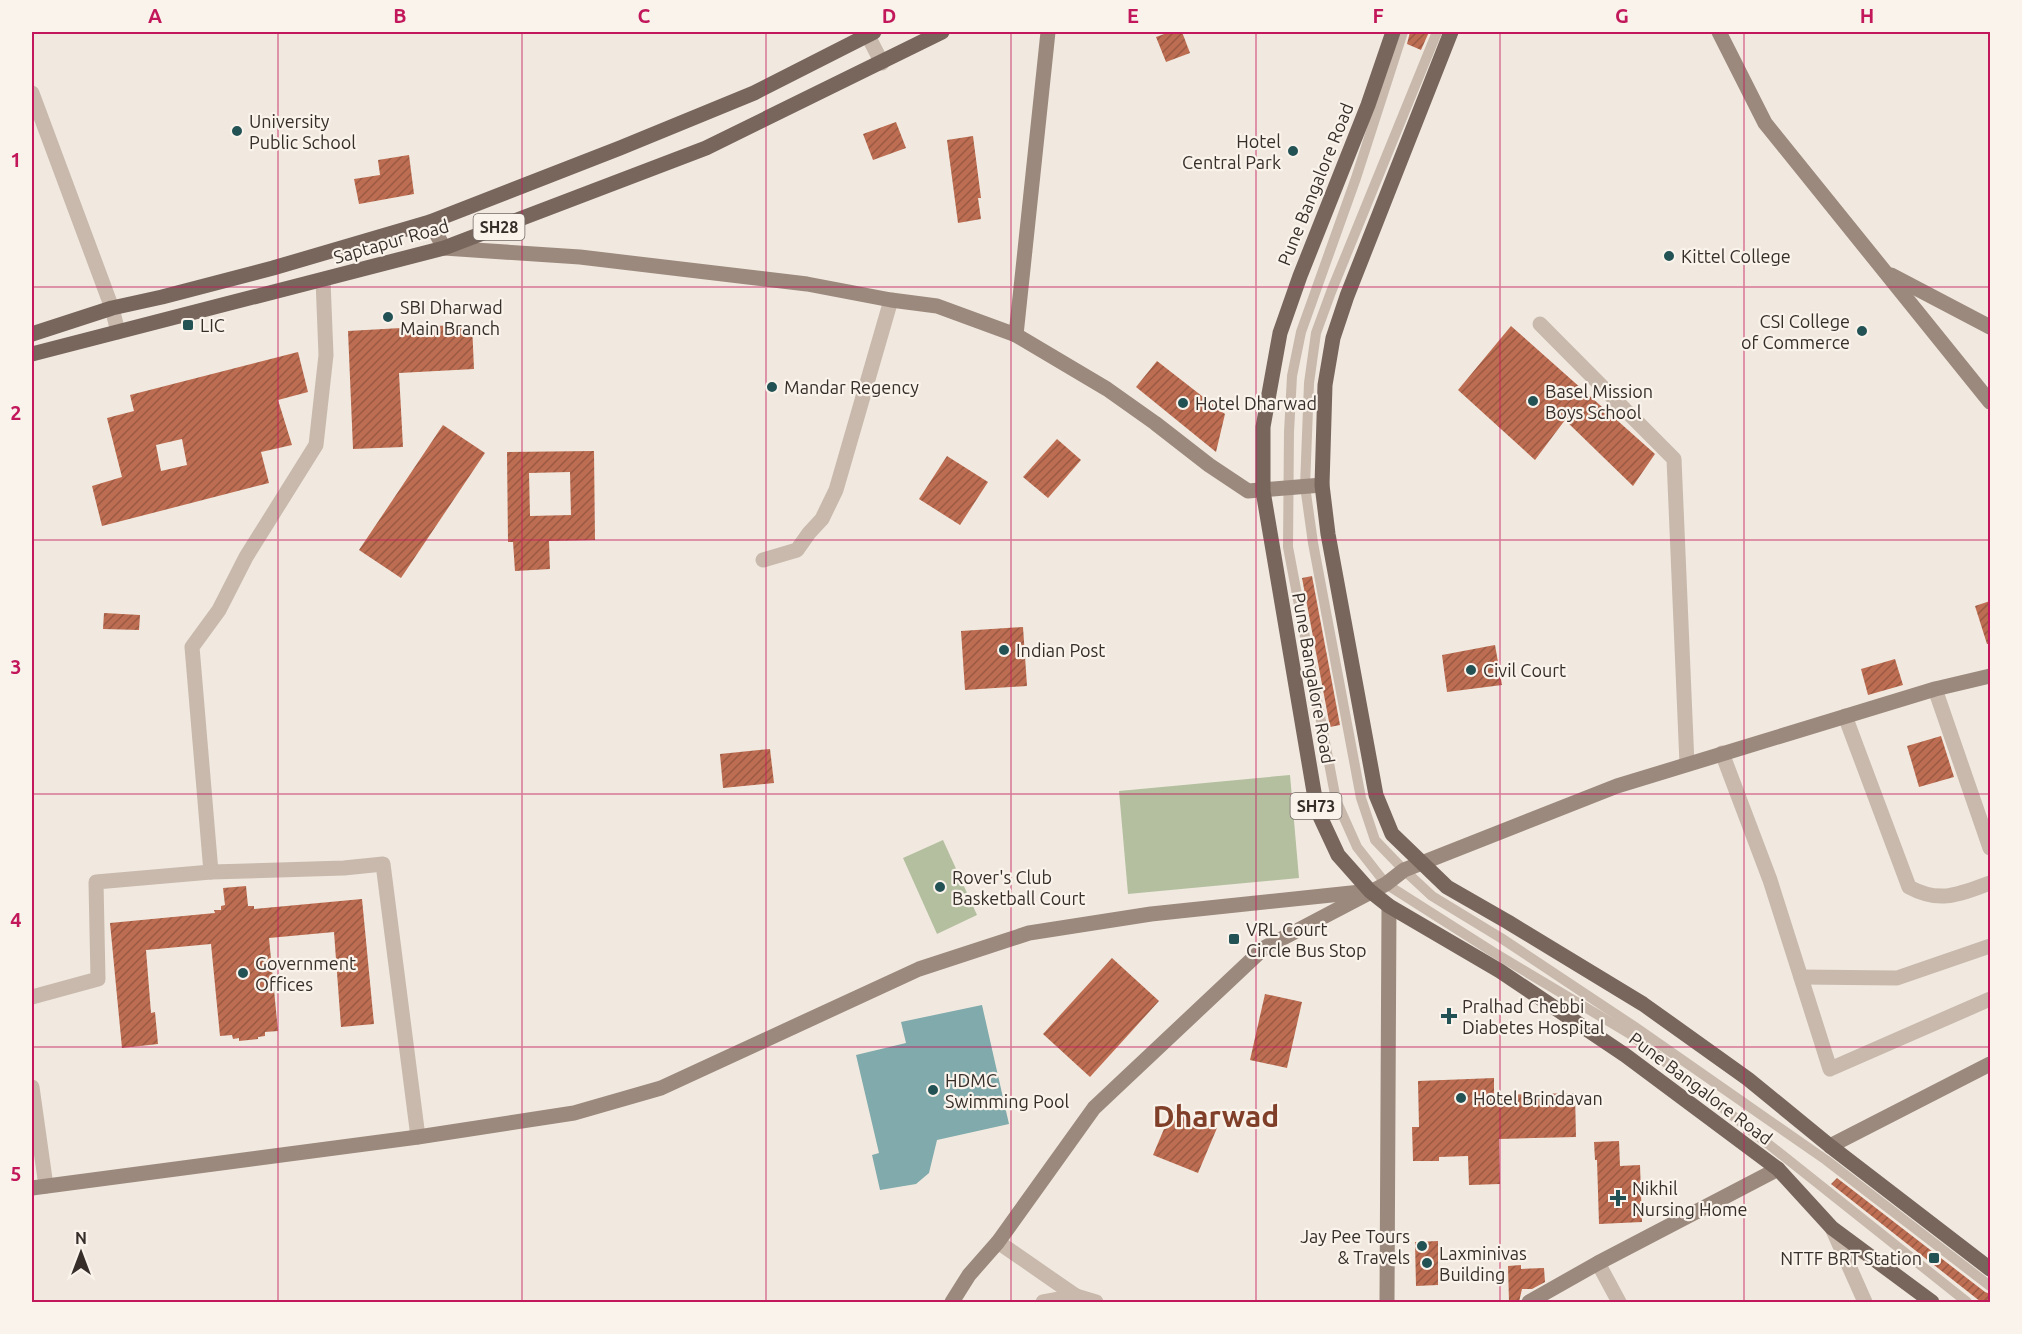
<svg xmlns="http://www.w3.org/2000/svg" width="2022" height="1334" font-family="Ubuntu,sans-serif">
	<defs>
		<pattern id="building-hatch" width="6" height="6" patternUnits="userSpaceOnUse" patternTransform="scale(1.5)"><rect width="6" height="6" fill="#bd6d51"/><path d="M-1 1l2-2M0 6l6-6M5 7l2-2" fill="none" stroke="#9a5a43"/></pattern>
	</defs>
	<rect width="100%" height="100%" fill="#f1e9df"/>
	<g fill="#b4bfa0">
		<path d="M1290,775L1299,878L1128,894L1119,791Z"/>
		<path d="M943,840L977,915L937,934L903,858Z"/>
	</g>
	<path fill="#80aaac" d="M982,1005L1009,1124L937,1140L929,1173L916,1184L880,1190L872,1155L879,1153L856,1055L906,1043L901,1022Z"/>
	<g fill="url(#building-hatch)" fill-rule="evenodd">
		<path d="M1170,32H1182L1190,53L1166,62L1156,37Z"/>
		<path d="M1410,32H1429L1421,50L1407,44Z"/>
		<path d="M896,122L906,148L873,160L863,134Z"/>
		<path d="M973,136L981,198H978L981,219L958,223L947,140Z"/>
		<path d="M409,155L414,194L359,204L354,179L380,175L378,160Z"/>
		<path d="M472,324L474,369L399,373L403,447L353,449L348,331Z"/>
		<path d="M1511,326L1655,454L1633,486L1565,420L1535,460L1458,390Z"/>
		<path d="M298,352L308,392L278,400L292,445L261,452L269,483L102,526L92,486L122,477L107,418L134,411L130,395ZM182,439L187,465L161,471L156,445Z"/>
		<path d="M1157,361L1225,414L1216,452L1136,387Z"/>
		<path d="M443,425L485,453L401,578L359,550Z"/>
		<path d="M1057,439L1081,460L1048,498L1023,477Z"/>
		<path d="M594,451L595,540L549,541L550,569L515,571L513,542H508L507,452ZM570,472L571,515L530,516L529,473Z"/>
		<path d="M947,456L988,482L960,525L919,499Z"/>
		<path d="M1312,576L1340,725L1330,727L1302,578Z"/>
		<path d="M1990,601V644H1987L1975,606Z"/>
		<path d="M104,613L140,615L139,630L103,629Z"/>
		<path d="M1023,627L1027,686L965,690L961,631Z"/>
		<path d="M1495,645L1502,685L1447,692L1442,655Z"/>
		<path d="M1895,659L1903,685L1868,695L1861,669Z"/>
		<path d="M1941,736L1954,777L1919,787L1907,746Z"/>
		<path d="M770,749L774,783L723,788L720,754Z"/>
		<path d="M246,886L248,906H254V909L362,899L374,1024L341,1027L334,932L269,938L278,1031L265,1032V1036L258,1037V1039L239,1041V1038L233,1039L232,1035L220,1036L211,944L146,950L151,1013L155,1012L158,1044L122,1048L110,923L215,913L214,910H221V906L225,905L223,888Z"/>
		<path d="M1112,958L1159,1001L1090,1077L1043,1034Z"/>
		<path d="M1265,994L1302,1002L1287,1068L1250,1060Z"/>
		<path d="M1494,1078V1095L1575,1093L1576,1137L1499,1139L1500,1184L1469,1185L1468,1156L1439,1157V1161H1413L1412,1127H1419L1418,1081Z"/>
		<path d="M1172,1110L1217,1128L1198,1173L1153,1155Z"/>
		<path d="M1619,1141L1620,1166L1640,1165L1642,1222L1599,1224L1597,1160H1595L1594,1142Z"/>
		<path d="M1837,1178L1985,1292L1990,1294V1302H1981L1831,1184Z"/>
		<path d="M1438,1241V1285L1416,1286L1415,1242Z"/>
		<path d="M1521,1265V1269L1544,1268L1545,1282L1532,1289H1522L1519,1302H1509L1508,1266Z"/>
	</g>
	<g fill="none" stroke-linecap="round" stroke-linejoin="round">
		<g stroke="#c8b9ac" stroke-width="10">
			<path d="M1403,32L1356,178L1301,332L1292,376L1289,432L1288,547L1336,800L1357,847L1386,884L1493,952L1630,1034L1967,1302"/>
			<path d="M1437,32L1331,292L1316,333L1309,383L1305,486L1313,543L1361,798L1375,840L1404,870L1432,896L1501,938L1635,1027L1826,1160L1990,1286"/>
		</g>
		<g stroke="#c8b9ac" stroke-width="15">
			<path d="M866,32L882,63"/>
			<path d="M32,93L112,308L118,332"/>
			<path d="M1540,324L1674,459L1687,764"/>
			<path d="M763,560L797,550L809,533L822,519L836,490L891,300"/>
			<path d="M1935,689L1990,848"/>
			<path d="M1845,716L1909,887C1940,904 1960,894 1990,883"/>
			<path d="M1722,753L1770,880L1830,1069L1990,999"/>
			<path d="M211,872L192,647L219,610L246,557L316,445L326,355L323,280"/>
			<path d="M1801,977L1897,978L1990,946"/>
			<path d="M32,997L98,979L96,882L211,872L344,868L383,864L418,1137"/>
			<path d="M32,1087L46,1186"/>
			<path d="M1832,1228L1865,1302"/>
			<path d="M998,1242L1076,1296"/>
			<path d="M1598,1263L1619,1302"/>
			<path d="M1043,1302L1076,1296L1096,1302"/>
		</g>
		<g stroke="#9c897d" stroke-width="15">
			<path d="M1719,32L1765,123L1990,402"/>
			<path d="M430,222L444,248L580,257L807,284L891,300L937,306L1016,335L1107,389L1155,423L1209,465L1248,491L1322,485"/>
			<path d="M1891,275L1990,327"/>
			<path d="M1016,335L1048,32"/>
			<path d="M1830,1146L1990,1064"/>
			<path d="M32,1188L418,1137L574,1113L661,1088L919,969L1029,933L1151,914L1370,891"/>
			<path d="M952,1302L969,1275L998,1242L1094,1108L1264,948L1386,884L1404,870L1617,786L1935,689L1990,676"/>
			<path d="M1387,1302L1389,906"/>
			<path d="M1529,1302L1598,1263L1778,1169"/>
		</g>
		<g stroke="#78665d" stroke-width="15">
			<path d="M1393,32L1368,105L1300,276L1280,333L1263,427V491L1317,810L1338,855L1370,891L1389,906L1500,971L1625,1055L1778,1169L1832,1228L1932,1302"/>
			<path d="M1451,32L1347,296L1333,338L1325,385L1322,485L1328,534L1376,795L1392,834L1447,887L1508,922L1643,1004L1748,1079L1830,1146L1990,1269"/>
			<path d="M32,334L112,308L162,297L273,268L430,222L620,148L754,93L874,32"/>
			<path d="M32,354L444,248L706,148L942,32"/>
		</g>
	</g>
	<path fill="none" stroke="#c2185b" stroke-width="1.5" stroke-opacity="0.55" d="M278,32V1302M522,32V1302M766,32V1302M1011,32V1302M1256,32V1302M1500,32V1302M1744,32V1302M32,287H1990M32,540H1990M32,794H1990M32,1047H1990"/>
	<g fill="#235255" stroke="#f9f3eb" stroke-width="2">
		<circle cx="237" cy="131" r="6"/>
		<circle cx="1293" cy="151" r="6"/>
		<circle cx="1669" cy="256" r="6"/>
		<circle cx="388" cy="317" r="6"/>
		<rect x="182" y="319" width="12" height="12" rx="3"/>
		<circle cx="1862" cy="331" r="6"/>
		<circle cx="772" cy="387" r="6"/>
		<circle cx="1533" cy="401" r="6"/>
		<circle cx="1183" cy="403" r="6"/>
		<circle cx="1004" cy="650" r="6"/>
		<circle cx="1471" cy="670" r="6"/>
		<circle cx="940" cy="887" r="6"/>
		<rect x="1228" y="933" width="12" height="12" rx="3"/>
		<circle cx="243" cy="973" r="6"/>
		<path d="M1446 1007h6v6h6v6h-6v6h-6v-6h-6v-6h6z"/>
		<circle cx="933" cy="1090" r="6"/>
		<circle cx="1461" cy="1098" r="6"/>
		<path d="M1615 1189h6v6h6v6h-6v6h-6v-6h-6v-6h6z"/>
		<circle cx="1422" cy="1246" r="6"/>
		<rect x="1928" y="1252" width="12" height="12" rx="3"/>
		<circle cx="1427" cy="1263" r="6"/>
	</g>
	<g text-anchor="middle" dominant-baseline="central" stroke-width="4.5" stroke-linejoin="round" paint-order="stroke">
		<g fill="#f9f3eb" stroke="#716964" stroke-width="1.5">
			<rect x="473.5" y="214" width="51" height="26" rx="4.5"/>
			<rect x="1290.5" y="793" width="51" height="26" rx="4.5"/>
		</g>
		<g font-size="16" font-weight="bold" fill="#372e2a">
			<text x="499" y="227">SH28</text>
			<text x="1316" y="806">SH73</text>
		</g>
		<g font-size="18" fill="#372e2a" stroke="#f9f3eb" text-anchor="start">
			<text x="249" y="121">University<tspan x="249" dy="21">Public School</tspan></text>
			<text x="1281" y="141" text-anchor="end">Hotel<tspan x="1281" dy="21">Central Park</tspan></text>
			<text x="1681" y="256">Kittel College</text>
			<text x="400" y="307">SBI Dharwad<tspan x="400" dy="21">Main Branch</tspan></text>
			<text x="1850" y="321" text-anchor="end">CSI College<tspan x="1850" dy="21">of Commerce</tspan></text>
			<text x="200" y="325">LIC</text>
			<text x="784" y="387">Mandar Regency</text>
			<text x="1545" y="391">Basel Mission<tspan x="1545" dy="21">Boys School</tspan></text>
			<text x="1195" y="403">Hotel Dharwad</text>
			<text x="1016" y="650">Indian Post</text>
			<text x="1483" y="670">Civil Court</text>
			<text x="952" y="877">Rover's Club<tspan x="952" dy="21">Basketball Court</tspan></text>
			<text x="1246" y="929">VRL Court<tspan x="1246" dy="21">Circle Bus Stop</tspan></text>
			<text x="255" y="963">Government<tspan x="255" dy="21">Offices</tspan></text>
			<text x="1462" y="1006">Pralhad Chebbi<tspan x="1462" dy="21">Diabetes Hospital</tspan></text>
			<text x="945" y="1080">HDMC<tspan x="945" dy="21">Swimming Pool</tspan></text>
			<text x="1473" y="1098">Hotel Brindavan</text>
			<text x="1632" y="1188">Nikhil<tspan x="1632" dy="21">Nursing Home</tspan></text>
			<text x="1410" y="1236" text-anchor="end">Jay Pee Tours<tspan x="1410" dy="21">&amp; Travels</tspan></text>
			<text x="1439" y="1253">Laxminivas<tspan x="1439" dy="21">Building</tspan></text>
			<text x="1922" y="1258" text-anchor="end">NTTF BRT Station</text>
		</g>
		<g font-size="18" fill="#372e2a" stroke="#f9f3eb">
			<text transform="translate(1315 184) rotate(-68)">Pune Bangalore Road</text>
			<text transform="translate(391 241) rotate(-16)">Saptapur Road</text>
			<text transform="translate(1314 678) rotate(80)">Pune Bangalore Road</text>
			<text transform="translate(1701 1088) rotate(37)">Pune Bangalore Road</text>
		</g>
		<g font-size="30" font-weight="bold" fill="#803f29" stroke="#f9f3eb">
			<text x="1216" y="1116">Dharwad</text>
		</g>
	</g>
	<rect width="2022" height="1334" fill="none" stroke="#f9f3eb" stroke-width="66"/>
	<g transform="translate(81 1253)" stroke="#f9f3eb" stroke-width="4.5" paint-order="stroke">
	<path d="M0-4.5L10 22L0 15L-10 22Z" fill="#372e2a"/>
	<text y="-9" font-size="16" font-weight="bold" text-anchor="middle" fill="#372e2a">N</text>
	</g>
	<rect x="33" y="33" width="1956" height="1268" fill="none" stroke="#c2185b" stroke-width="2"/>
	<g font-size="20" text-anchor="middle" font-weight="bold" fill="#c2185b">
		<text x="155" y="23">A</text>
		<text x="400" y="23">B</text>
		<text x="644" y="23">C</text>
		<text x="889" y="23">D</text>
		<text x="1133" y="23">E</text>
		<text x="1378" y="23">F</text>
		<text x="1622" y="23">G</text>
		<text x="1867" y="23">H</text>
		<text x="16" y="167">1</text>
		<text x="16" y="420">2</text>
		<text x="16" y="674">3</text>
		<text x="16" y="927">4</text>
		<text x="16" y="1181">5</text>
	</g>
</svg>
